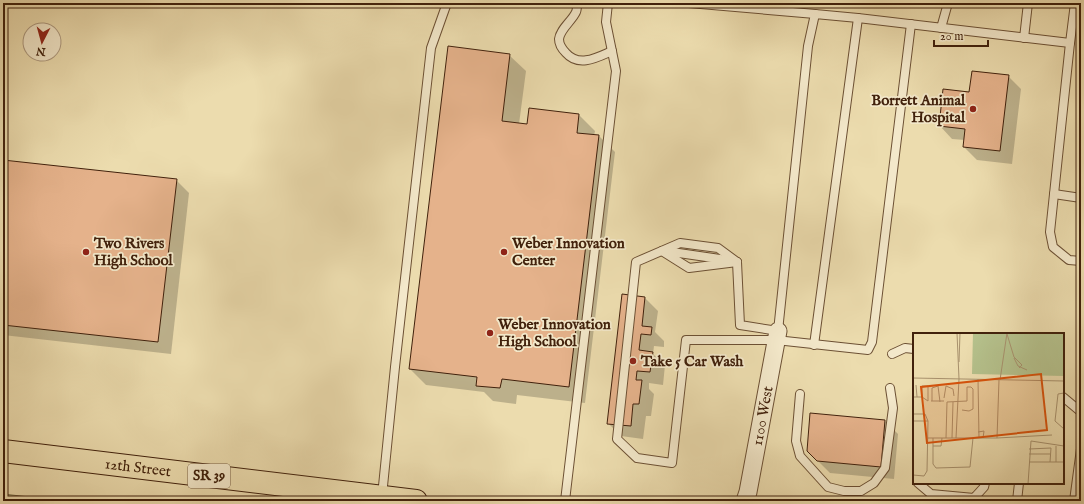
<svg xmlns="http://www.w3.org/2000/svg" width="1084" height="504" font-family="'IM FELL English',serif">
	<rect width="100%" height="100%" fill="#ecdcae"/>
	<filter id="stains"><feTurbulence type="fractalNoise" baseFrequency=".005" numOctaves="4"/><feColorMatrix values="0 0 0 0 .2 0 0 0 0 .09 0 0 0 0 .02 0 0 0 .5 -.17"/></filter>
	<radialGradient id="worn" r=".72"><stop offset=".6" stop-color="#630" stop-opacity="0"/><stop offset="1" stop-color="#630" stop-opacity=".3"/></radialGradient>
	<path fill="#b5c18c" stroke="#7b714c" d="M3,494L64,501H3Z"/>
	<g fill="#0003">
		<path d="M509,55L526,71L519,124L528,125L579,115L595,131L594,136H599L615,152L585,403L517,395L516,404L493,401L484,392L426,385L410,369Z"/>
		<path d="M1008,76L1021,89L1012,164L977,160L964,147L965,140L952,139L940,126L970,93Z"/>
		<path d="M3,161L176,180L189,193L171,354L3,335Z"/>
		<path d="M623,295L645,298L658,311L655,332L664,341V347L654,346L653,354L665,365L663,385L649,383V389L654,394L651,416H646L643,439L621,436L608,423Z"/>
		<path d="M811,415L885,421L898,434L894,479L830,473L817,460Z"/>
	</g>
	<g fill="#e5b28b" stroke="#41210c">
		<path d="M448,46L510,54L502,121L527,124L529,108L579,114L577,133L599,135L569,387L502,379L500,388L476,386L477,377L409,369Z"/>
		<path d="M972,71L1009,75L1000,151L963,147L965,129L939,126L943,89L969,92Z"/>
		<path d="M3,160L177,179L158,342L3,325Z"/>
		<path d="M622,294L645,297L642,326L652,327L651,335L641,334L639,350L653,352L650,372L637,371L636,380H642L639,404H633L631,426L607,424Z"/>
		<path d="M810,413L885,420L881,467L817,461L807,451Z"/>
	</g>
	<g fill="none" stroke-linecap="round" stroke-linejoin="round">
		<g stroke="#6c5034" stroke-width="10">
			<g id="lane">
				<path d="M577,3C577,6 577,10 576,12C572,21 560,29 559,39C559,44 563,50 566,53C579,68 598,57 612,51"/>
				<path d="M689,3L815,14"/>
				<path d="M1075,3L1070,43L1050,232L1053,247L1069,260L1081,261"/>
				<path d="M941,28L948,3"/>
				<path d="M1024,38L1028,3"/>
				<path d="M1054,194L1081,198"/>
				<path d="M662,251L689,268L737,262"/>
				<path d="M665,251L727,260"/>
				<path d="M737,262L718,248L680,243L636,262L617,439L637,458L672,463L686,340H776L868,350L872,342L911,24"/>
				<path d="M737,262L740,325L778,331L808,46L815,14L858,18L1070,43"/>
				<path d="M814,345L858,18"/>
				<path d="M892,354L905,348L914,349"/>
				<path d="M800,394L796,441L800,456L828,487L844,491H861L874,483L885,468L893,408L890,388"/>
				<path d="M1063,397L1081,412"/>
				<path d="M918,483L931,494L974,498L984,487L985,483"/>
				<path d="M382,496L395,367L431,48L447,3"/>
				<path d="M565,501L616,71L606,22L608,3"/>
				<path d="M1017,501L1019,483"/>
				<path d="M1074,501L1081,449"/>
			</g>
		</g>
		<g stroke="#6c5034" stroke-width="19">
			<g id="street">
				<path id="s1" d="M745,501L748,492L778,331"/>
			</g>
		</g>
		<g stroke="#41210c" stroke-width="24">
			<g id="primary">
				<path id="s2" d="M3,451L416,501"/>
			</g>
		</g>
		<use href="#lane" stroke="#f3e8ca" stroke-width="8"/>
		<use href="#street" stroke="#f3e8ca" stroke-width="17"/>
		<use href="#primary" stroke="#ecdcae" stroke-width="22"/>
	</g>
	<g fill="#8f2418" stroke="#f3e8ca" stroke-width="1.5">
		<circle cx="973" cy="109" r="4"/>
		<circle cx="86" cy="252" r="4"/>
		<circle cx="504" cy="252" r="4"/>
		<circle cx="490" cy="333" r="4"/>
		<circle cx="633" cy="361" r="4"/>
	</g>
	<g text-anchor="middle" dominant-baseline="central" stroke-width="3.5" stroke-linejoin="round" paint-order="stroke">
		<rect fill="#f3e8ca" stroke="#765d45" stroke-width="1" x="188" y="464" width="42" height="24" rx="3"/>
		<g font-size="14" font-weight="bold" fill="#41210c">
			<text x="209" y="476">SR 39</text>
		</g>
		<g font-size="15" font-weight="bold" fill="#41210c" stroke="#f3e8ca" text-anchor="start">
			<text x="965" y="100" text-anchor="end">Borrett Animal<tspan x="965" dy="17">Hospital</tspan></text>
			<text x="94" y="243">Two Rivers<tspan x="94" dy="17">High School</tspan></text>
			<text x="512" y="243">Weber Innovation<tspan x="512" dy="17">Center</tspan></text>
			<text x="498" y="324">Weber Innovation<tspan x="498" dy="17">High School</tspan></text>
			<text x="641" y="361">Take 5 Car Wash</text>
		</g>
		<g font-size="15" fill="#41210c" stroke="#f3e8ca">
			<text stroke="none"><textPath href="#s1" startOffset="87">1100 West</textPath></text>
			<text stroke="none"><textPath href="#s2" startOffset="136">12th Street</textPath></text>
		</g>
	</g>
	<g transform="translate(913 333)">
		<rect width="151" height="151" fill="#ecdcae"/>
		<path d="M60,0H151V43L59,41Z" fill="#b5c18c"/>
		<path fill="none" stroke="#a8916d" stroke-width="1" d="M94,1L101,24L109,32L106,35M101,25L105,33L114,37M46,29L47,0M0,45L151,48M65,46L66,105M87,47L94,0M3,52L4,64M151,60L145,61L142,88L151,96M0,64H9L15,68V53H9V64M31,65L33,53L40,56L41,63M18,68H31M19,68V55L25,53L27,69M0,81H12L15,88L14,138L11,143L0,142M0,88H15M65,99L71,98L70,105M15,105H43L46,46L44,0M20,105V131L23,135L57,134L60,105H43M33,105L34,69L54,68V54H58L60,56V76L56,78L49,77M39,105L40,69M60,105H84L86,47M84,105L139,102M20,113H28L29,105M116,116L138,115M116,121H137M116,129H151M137,129L138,115M143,129V113M115,151L118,108L151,113"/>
		<path fill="#d7530c" fill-opacity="0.15" stroke="#d7530c" stroke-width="2" d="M128,41L134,97L14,110L8,54Z"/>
		<rect width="151" height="151" fill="none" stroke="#41210c" stroke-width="2"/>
	</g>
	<rect width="1084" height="504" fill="none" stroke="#ecdcae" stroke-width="16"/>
	<rect x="4" y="4" width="1076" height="496" fill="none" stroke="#41210c" stroke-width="2"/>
	<rect x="8" y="8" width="1068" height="488" fill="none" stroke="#41210c"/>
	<g transform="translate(42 42) rotate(186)"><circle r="19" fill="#f3e8ca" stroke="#ac987e"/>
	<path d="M0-3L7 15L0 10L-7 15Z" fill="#8f2418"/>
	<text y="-6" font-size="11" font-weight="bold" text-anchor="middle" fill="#41210c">N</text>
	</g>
	<path d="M934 40v6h54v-6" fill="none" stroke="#41210c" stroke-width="2"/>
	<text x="940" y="40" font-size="12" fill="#41210c" stroke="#f3e8ca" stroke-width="3" paint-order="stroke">20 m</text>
	<rect width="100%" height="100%" filter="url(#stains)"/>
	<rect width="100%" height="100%" fill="url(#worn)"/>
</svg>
